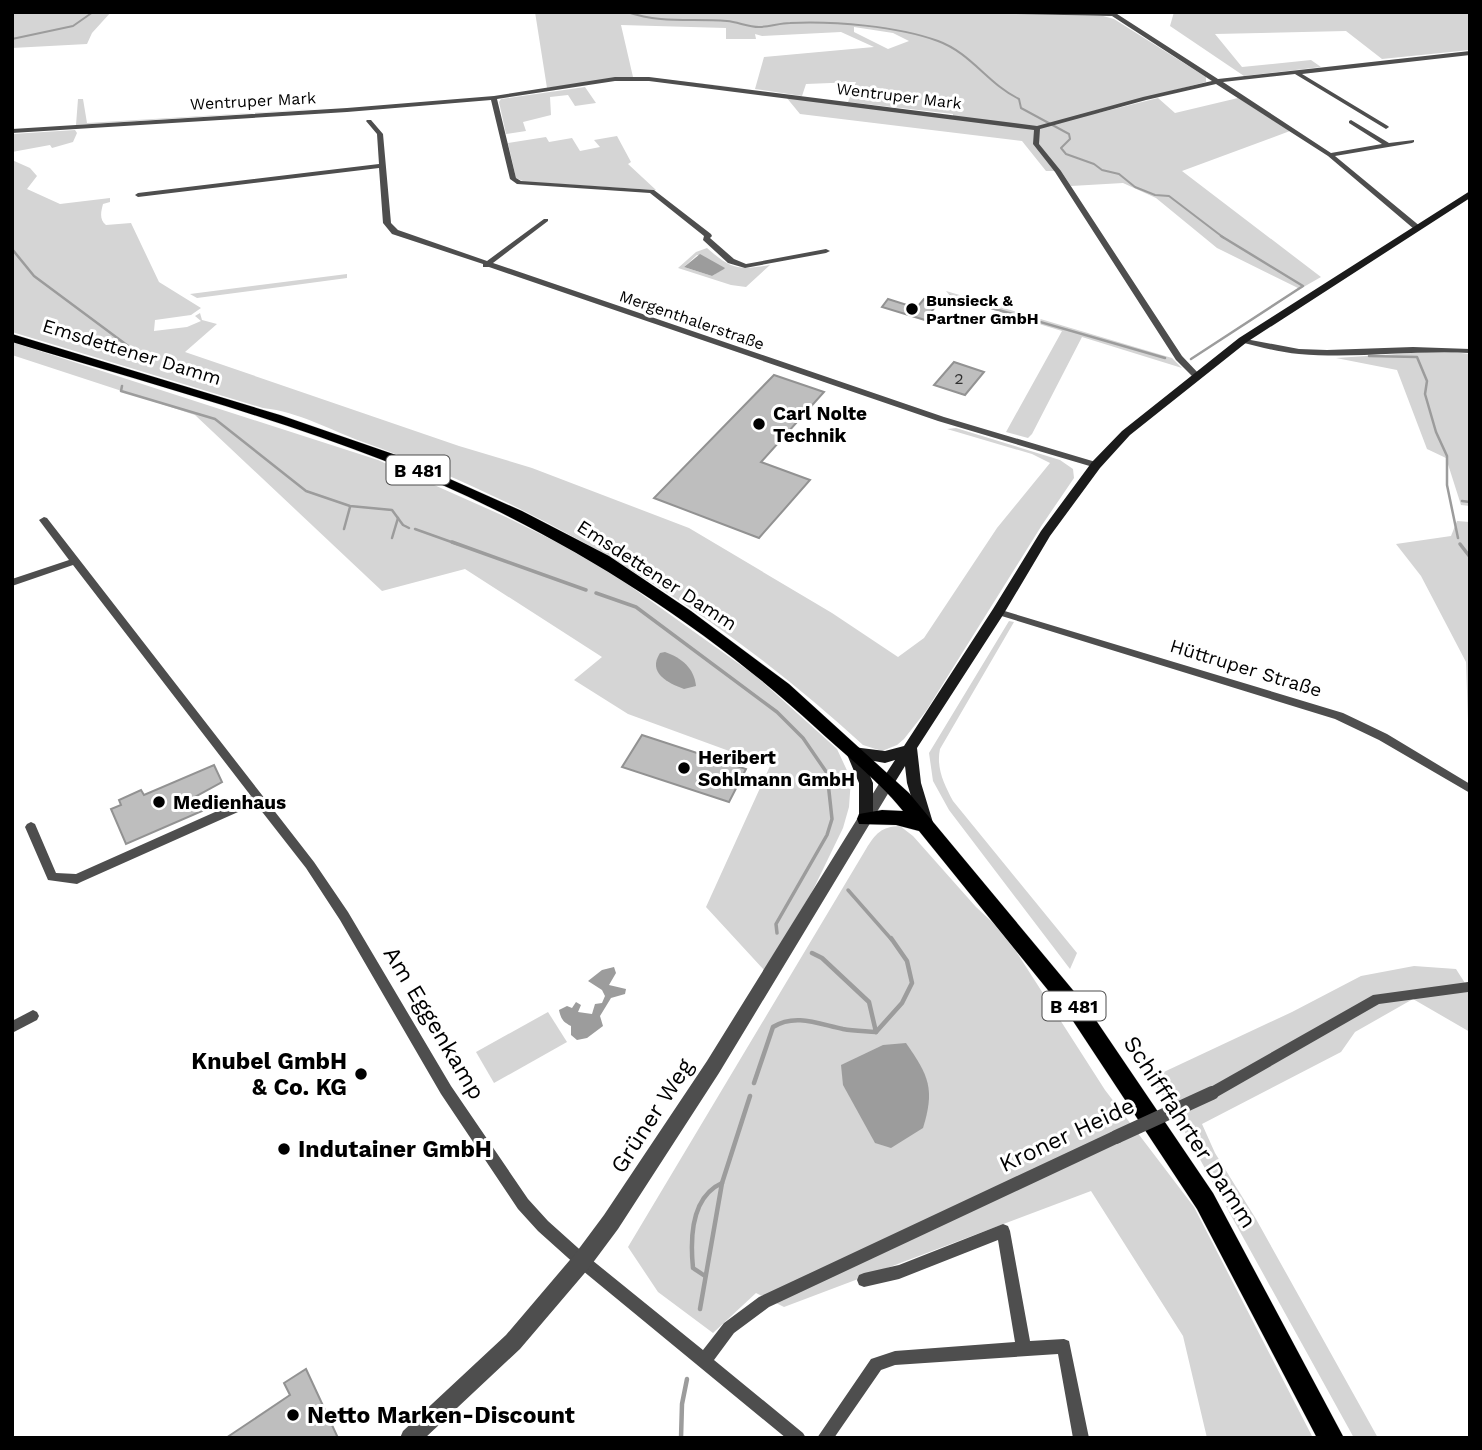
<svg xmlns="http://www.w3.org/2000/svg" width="1482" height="1450" font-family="'Work Sans',sans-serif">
	<rect width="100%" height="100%" fill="#fff"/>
	<g fill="#d5d5d5" fill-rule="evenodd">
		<path d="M15,12H111L92,33L87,44L12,48V15Z"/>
		<path d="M535,12H931L1103,16L1114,19L1206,77V82L1093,111L1098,113L1158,98L1175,113L1238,98L1290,131L1182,171L1321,277L1300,289L1217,248L1156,198L1123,183L1071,186L1061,171H1046L1022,141L800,114L786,97L953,117V114L848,102L856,82L806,84L802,96L755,89L764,57L874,47L841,32L762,36L755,34L756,39H726V28L621,25L633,77L752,89L650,78H616L547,88ZM854,27L893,33L909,41L888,49L854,32Z"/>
		<path d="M1174,12H1470V50L1382,59L1346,31L1215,34L1242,67L1311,60L1321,67L1244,76L1170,26Z"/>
		<path d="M585,87L596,103L575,106L568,95L550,97L551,115L523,122L526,131L506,134L499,102L501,99Z"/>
		<path d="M78,99H83L87,123L333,108L76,125Z"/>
		<path d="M75,130L77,133L73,142L52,148L50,145L12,152V134Z"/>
		<path d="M617,136L631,162L628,164L656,190L525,182L516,178L508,143L546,137L549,142L572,138L580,151L600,147L594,140Z"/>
		<path d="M12,160L30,168L37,176L27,189L60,204L110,198V202L103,204C101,212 99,219 106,225L131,223L159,282L201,308L191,315L155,320L154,331L187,327L201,321L195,316L200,313L202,320L217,324L185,352L459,446L532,468L689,528L832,613L898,657L924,638L997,528L1050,463L1032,454L947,429L956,428L1060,460L1073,469L1074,478L1042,525L926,711L904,739L897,745L882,751L863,745C719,612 547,508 363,442C330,430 299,412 263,408L12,332Z"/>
		<path d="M707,248C732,270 738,270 770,265L746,287L731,285L678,268L696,252ZM697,255L724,268L712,276L684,267Z"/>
		<path d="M347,274V278L197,298L190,294Z"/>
		<path d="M946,291L1172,358L1182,368L1082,337L1032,434L1028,438L1006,432L1062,331L951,297Z"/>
		<path d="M12,342L378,460L506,517L595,561L756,676L837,749L851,779L849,807L843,828L812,892L764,970L706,907L770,766L628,714L574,680L602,657L465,569L382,591L195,415L12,355Z"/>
		<path d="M1442,351L1470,354V506L1461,505L1446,458L1427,449L1397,370L1336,358Z"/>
		<path d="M1457,521L1470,522V779L1466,662L1421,576L1396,544L1451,536Z"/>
		<path d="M1009,621L1014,622L940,749C936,768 944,784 953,801L1077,953L1070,969L949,810L933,781L929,753Z"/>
		<path d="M900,826L913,836L976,907L1005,934L1105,1090L1194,1207L1313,1438H1207L1183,1336L1091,1191L784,1307L756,1293L713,1333L658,1292L628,1247L866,849C876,833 881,827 900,826Z"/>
		<path d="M1414,966L1456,969L1470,991V1032L1413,999L1355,1032L1341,1052L1202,1124L1215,1153L1256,1219L1378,1438H1354L1181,1125L1151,1078L1292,1012L1361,976Z"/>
		<path d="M548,1012L567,1042L494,1083L476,1052Z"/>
	</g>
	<g fill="#9c9c9c">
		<path d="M700,254L725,268L724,269L712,276L684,267Z"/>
		<path d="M665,652C682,658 694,668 696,686L684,689C668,683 647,673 660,653Z"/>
		<path d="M614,967L616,973L609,985L626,989L625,994L611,998L600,1016L603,1026L587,1038L577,1040L571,1035V1026C563,1022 561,1019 559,1010L567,1006L572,1008L576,1002L581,1005L578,1012L592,1014L595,1004L602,1003L605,996L602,990L588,981L602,970Z"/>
		<path d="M906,1043C929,1076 935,1089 923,1128L891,1148L875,1143L843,1085L841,1065L883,1045Z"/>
	</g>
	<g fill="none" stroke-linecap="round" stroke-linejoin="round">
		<g stroke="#9c9c9c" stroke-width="2">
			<path d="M627,12C663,24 691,18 727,21C738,22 748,27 759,27C769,27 780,23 790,23C834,21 897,26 938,41C971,53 988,84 1019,99L1021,108L1069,134L1070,139L1061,148L1066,154L1094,164L1102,170L1119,174L1135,187L1155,195L1169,196L1224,238"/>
			<path d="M12,39L73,26L93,12"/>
		</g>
		<g stroke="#9c9c9c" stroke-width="2.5">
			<path d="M12,249L34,276L151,363"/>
			<path d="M950,296L1165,358"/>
			<path d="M1369,356L1417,357L1427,381L1425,394L1436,432L1447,456V485L1458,538"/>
			<path d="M1191,359L1303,286L1221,236"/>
			<path d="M122,386L121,391L215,419L306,491L350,506L392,510L403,525L409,528"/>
			<path d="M1462,501L1470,502"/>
			<path d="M344,529L350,507"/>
			<path d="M415,529L457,544"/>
			<path d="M392,538L398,518"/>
		</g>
		<g stroke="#9c9c9c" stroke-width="3.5">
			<path d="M452,542L586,590"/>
			<path d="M1460,544L1470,557"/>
			<path d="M596,593L636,607L777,712L803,738L827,773L832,819L827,835L776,924L777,933"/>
			<path d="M848,890L892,940"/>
		</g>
		<g stroke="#9c9c9c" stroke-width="4.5">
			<path d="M876,1032L902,1003L912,983L907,961L891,938"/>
			<path d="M754,1083L773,1027C795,1013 819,1024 843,1029C854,1031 865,1031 876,1032L869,1002L822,958L812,953"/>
			<path d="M705,1276L693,1268C690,1238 691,1197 722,1183"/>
			<path d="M700,1309L722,1183L750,1096"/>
			<path d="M681,1438L682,1404L687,1379"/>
		</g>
	</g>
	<g fill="#bebebe" stroke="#929292" stroke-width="2">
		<path d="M888,299L910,306L919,305L924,299L938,303L925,320L882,307Z"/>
		<path d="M954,362L984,372L965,395L934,385Z"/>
		<path d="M774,375L824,392L761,462L810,480L759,538L654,498Z"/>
		<path d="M642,735L746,769L729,802L622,767Z"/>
		<path d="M214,765L222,782L195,797L202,811L126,844L111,809L121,805L119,800L141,790L144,795Z"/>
		<path d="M306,1369L338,1438H226L290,1395L284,1383Z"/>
	</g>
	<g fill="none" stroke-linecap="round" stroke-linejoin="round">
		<g stroke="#dbdbdb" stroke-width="1">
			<path id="primary" d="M12,334L280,415L396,455L522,511L609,556L691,611L789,684L909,793L1087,1007L1213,1193L1344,1438H1317L1197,1209L1073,1021L919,831L896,825L859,824L857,819L859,814L882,810L903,811C878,780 844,754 815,727C691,613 542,523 385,461C264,414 137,380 12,342Z"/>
		</g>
		<g fill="#4e4e4e" fill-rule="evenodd">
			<path d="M1012,12H1114L1218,79L1470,51V55L1302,74L1388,126L1389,127L1386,129L1295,74L1223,82L1331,153L1382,144L1349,123V121L1351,120L1389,143L1414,140V142L1412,143L1335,156L1421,227L1414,229L1328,156L1216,84L1146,100L1040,129L1039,144L1061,171L1182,356L1200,375L1196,377H1193L1176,360L1055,172L1033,144L1034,130L649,81H615L497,99L516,178L521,181L654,190L711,234L712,236L710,238L734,259L746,264L826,249L830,251L826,253L745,268L728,263L703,240L704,236L650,193L517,184L510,179L491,100L347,112L12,133V129L347,108L494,96L615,77H649L1037,126L1143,97L1212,81L1112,16L1015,14Z"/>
			<path d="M367,120H371L383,134L391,223L398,230L487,261L544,219H548V221L493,263L944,417L1099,463L1100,465L1096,468L1093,467L938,421L489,267H483V264L392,234L383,223L379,168L138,197L135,195L138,193L379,164L377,134L366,121Z"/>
			<path d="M1240,338L1299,349L1327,350L1413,347L1470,349V353C1413,350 1356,359 1299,354C1279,352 1260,347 1240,342Z"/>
			<path d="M44,517L47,518L314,862L348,912L451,1086L528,1199L548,1221L587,1256L703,1350L724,1323L759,1297L1111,1132L1116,1131L1121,1132L1123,1137L1121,1142L769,1307L734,1333L714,1360L803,1433L806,1438H786L577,1266L538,1231L518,1209L441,1094L340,920L306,868L256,804L81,882L77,884L48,880L25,827L27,824L31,822L35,824L56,873L76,874L251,796L73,565L12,586V579L69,560L39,520Z"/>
			<path d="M998,609L1343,713L1387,734L1470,784V793L1379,740L1335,719L995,614L993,612L995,610Z"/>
			<path d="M1468,982H1470V992H1468L1379,1004L1217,1097L1212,1099L1207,1097L1205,1093L1207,1089L1373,995Z"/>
			<path d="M33,1010L37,1012L39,1016L37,1020L12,1033V1021Z"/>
			<path d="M1003,1224L1008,1226L1010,1231L1030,1341L1064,1339L1069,1341L1089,1438H1073L1058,1354L895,1365L881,1370L834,1438H817L871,1359L895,1351L1015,1342L998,1240L899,1279L864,1287L859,1285L857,1280L859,1275L864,1273L899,1265Z"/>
		</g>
		<path fill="#4e4e4e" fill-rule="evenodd" d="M887,777L892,779L894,783L892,787L719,1073L618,1229L589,1268L520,1349L425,1438H400L403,1431L506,1335L575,1254L604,1215L707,1061L882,779Z"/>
		<path fill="#1b1b1b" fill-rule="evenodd" d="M1470,191V198L1247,342L1130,435L1100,468L1050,536L1003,615L917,748L921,783L934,826L932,830L927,832L922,830L920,826L907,783L905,766L892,787H882L880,783L895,760L885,763L863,759L873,783V819L871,823H861L859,819V783L846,752L848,748L853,747L885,751L904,746L993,609L1041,531L1092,462L1122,431L1239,338Z"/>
		<use href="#primary" fill="#000" fill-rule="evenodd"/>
		<path stroke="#4e4e4e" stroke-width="14" d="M1116,1137L1212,1093"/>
	</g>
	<g fill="#000" stroke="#fff" stroke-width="2.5">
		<circle cx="912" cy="309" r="7"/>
		<circle cx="759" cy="424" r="7"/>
		<circle cx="684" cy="768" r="7"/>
		<circle cx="159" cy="802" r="7"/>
		<circle cx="361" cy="1074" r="7"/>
		<circle cx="284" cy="1149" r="7"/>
		<circle cx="293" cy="1415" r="7"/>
	</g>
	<g text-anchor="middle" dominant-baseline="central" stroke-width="6" stroke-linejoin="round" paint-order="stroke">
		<g font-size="16" fill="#000" stroke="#fff">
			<text transform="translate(899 96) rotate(7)">Wentruper Mark</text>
			<text transform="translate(253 101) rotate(-3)">Wentruper Mark</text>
			<text transform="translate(692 320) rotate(19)">Mergenthalerstraße</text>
		</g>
		<g font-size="16" font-weight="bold" fill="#000" stroke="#fff" text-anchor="start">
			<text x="926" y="300">Bunsieck &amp;<tspan x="926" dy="18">Partner GmbH</tspan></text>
		</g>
		<g font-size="16" fill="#303030">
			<text x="959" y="378">2</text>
		</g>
		<g fill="#fff" stroke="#4c4c4c" stroke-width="2">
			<rect x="386.5" y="455.5" width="63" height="29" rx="5"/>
			<rect x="1042.5" y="991.5" width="63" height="29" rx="5"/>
		</g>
		<g font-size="18" font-weight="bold" fill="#000">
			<text x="418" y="470">B 481</text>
			<text x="1074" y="1006">B 481</text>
		</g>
		<g font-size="19" fill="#000" stroke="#fff">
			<text transform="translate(132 352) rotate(17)">Emsdettener Damm</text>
			<text transform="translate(657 575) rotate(33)">Emsdettener Damm</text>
			<text transform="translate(1246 668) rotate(17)">Hüttruper Straße</text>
		</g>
		<g font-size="19" font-weight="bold" fill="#000" stroke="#fff" text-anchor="start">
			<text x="773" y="413">Carl Nolte<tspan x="773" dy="22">Technik</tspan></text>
			<text x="698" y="757">Heribert<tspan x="698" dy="22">Sohlmann GmbH</tspan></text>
			<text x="173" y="802">Medienhaus</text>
		</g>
		<g font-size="23" fill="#000" stroke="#fff">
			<text transform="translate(434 1023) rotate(59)">Am Eggenkamp</text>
			<text transform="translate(652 1116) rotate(-57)">Grüner Weg</text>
			<text transform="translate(1190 1132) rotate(57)">Schifffahrter Damm</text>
			<text transform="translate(1067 1135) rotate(-25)">Kroner Heide</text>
		</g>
		<g font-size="23" font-weight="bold" fill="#000" stroke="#fff" text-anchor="start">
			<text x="347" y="1061" text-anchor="end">Knubel GmbH<tspan x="347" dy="26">&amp; Co. KG</tspan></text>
			<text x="298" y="1149">Indutainer GmbH</text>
			<text x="307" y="1415">Netto Marken-Discount</text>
		</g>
	</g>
	<rect width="1482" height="1450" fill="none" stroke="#000000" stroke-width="28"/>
</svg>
